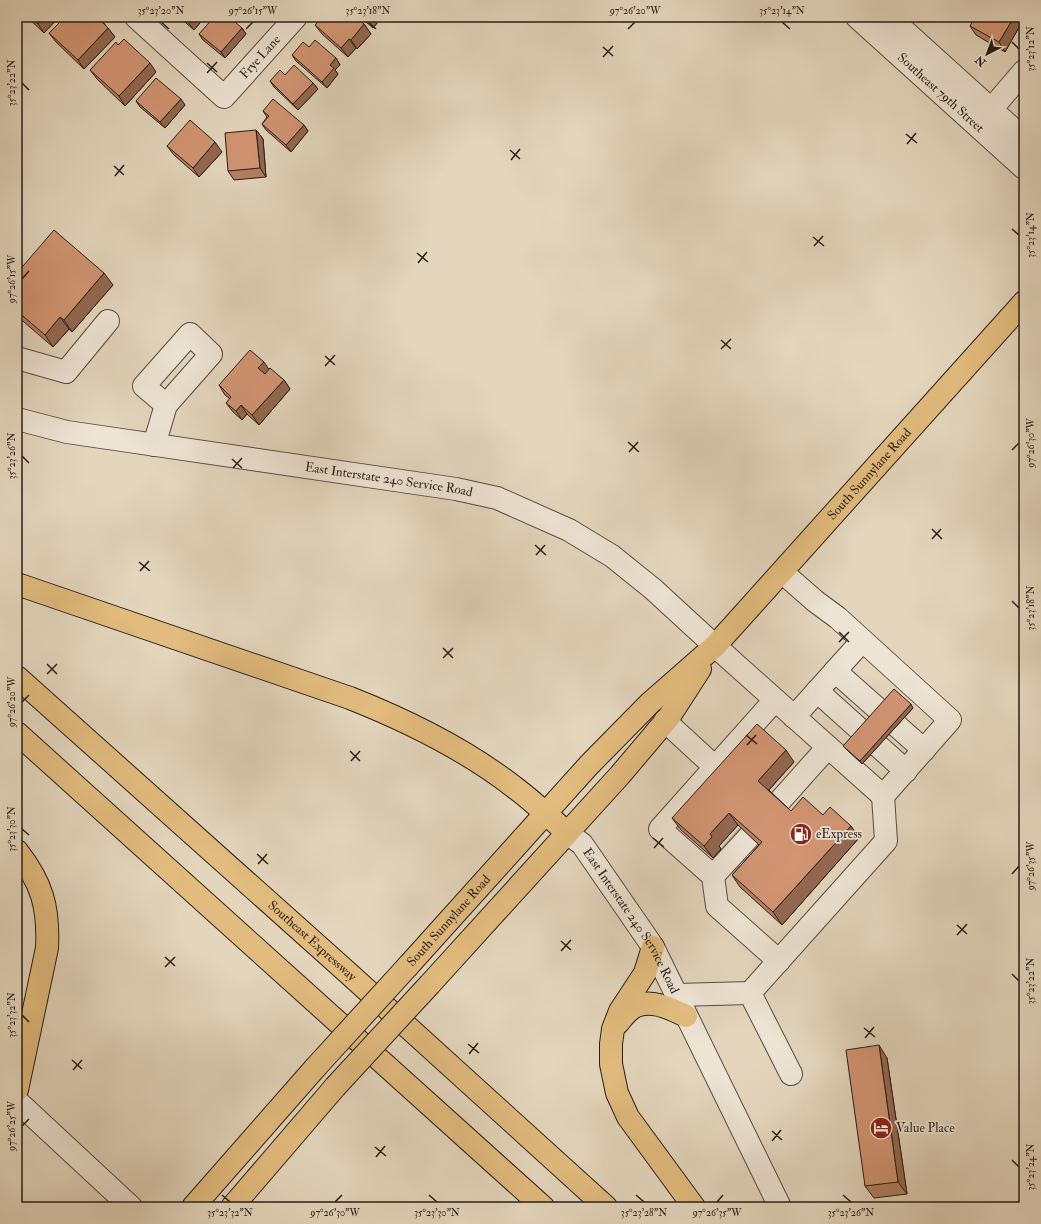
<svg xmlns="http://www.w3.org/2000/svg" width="1041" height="1224" font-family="'IM FELL Double Pica',serif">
	<rect width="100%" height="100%" fill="#e3d6bd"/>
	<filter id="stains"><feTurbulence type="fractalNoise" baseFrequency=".005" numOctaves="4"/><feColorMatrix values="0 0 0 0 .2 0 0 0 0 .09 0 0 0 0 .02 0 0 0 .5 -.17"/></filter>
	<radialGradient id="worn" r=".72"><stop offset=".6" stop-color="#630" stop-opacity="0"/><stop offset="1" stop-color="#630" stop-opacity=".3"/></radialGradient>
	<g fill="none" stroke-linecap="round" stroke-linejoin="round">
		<g stroke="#bdb19c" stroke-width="22" stroke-dasharray="22 11" stroke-linecap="butt">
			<path d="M714,806L749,837L762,822"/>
			<path d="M699,823L734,853"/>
		</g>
		<g stroke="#564c40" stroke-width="24">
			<g id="minor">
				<path id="s1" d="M136,17L224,97L296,17"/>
				<path id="s2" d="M857,17L1024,168"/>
				<path d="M889,17L1024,139"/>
				<path d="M982,120L1024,71"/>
				<path d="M17,358L66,372L108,321"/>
				<path id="s3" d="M17,419L67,432L456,489L497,498L569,530L612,556L653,589L715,646L883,796L950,720L838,618L815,601L782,572"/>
				<path d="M154,445L166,405L211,354L190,334L144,386L166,405"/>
				<path d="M835,671L924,750"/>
				<path d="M817,691L906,771"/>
				<path d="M775,700L660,829L713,876L717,906L779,961"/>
				<path d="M794,717L862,641"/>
				<path d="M665,721L715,767"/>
				<path d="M778,803L828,747"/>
				<path id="s4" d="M567,833L582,844L653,947L780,1207"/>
				<path d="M713,876L749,837"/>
				<path d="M750,993L791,1074"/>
				<path d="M676,995L750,993L886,841L883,796"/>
				<path d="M17,1101L131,1207"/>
			</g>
		</g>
		<g stroke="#271e16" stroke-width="24">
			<g id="major">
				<path id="s5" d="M408,966L589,765L650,703L715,646L1024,302"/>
				<path d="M430,984L620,775L669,717L700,669"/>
				<path d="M193,1207L315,1068"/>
				<path d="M232,1207L335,1087"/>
			</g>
		</g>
		<g stroke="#271e16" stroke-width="24">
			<g id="highway">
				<path d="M17,584L350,698C408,721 465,749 514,787C533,801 550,817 567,833"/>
				<path id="s6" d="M17,677L347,972L606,1207"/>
				<path d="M17,733L543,1207"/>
				<path d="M17,851C42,883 49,907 47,948L17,1090"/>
				<path d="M653,947L645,973L620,1011L613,1029L611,1044V1064L617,1093L628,1117L694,1207"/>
				<path d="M618,1023C623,1017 627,1011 634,1007C651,998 671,1009 686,1016"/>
			</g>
		</g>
		<use href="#minor" stroke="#ede4d4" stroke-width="22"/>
		<use href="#major" stroke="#e2bb7e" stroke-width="22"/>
		<use href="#highway" stroke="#e2bb7e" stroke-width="22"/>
		<g stroke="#271e16" stroke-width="24" stroke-linecap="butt">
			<g id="major-bridge">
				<path d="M315,1068L408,966"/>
				<path d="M335,1087L430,984"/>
			</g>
		</g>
		<use href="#major-bridge" stroke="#e2bb7e" stroke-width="22"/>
	</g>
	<g fill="#b58063" stroke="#271e16">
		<path d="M27,17H59L44,33Z"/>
		<path d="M65,17H99L115,37L84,69L56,42L49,33Z"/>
		<path d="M179,17H205L194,30Z"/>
		<path d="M360,17H382L373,28Z"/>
		<path d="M1022,22L1005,52L976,35L970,26Z"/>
		<path d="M364,24L371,34L357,49L356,48L348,57L322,34L315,25Z"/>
		<path d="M242,28L246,34L225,58L203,40L199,34Z"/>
		<path d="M118,45L156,72L125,106L97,79L90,70Z"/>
		<path d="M309,47L336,58L340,65L335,70L338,74L327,88L296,61L292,55Z"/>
		<path d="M285,75L313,83L318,89L298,110L274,87L270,81Z"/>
		<path d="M136,101L185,105L165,128L140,107Z"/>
		<path d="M263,111L304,125L308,131L291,152L266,130L262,124L267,117Z"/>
		<path d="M256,130L263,139L266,177L234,180L228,171Z"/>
		<path d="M167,146L222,152L199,177L174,155Z"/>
		<path d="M17,273L113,285L72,332L69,329L53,347L17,316Z"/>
		<path d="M269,369L284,380L290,389L259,425L247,414L242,420L233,412L226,403L230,399L225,395L219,385Z"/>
		<path d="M913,708L862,764L846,749L843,746Z"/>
		<path d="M794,762L769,790L791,811L823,815L851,826L859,838L782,925L740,887L732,875L759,845L738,825L719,846L721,849L713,858L681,830L672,818Z"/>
		<path d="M887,1058L907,1194L874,1198L865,1186Z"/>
	</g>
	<g fill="#936850" stroke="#271e16">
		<path d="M44,17H59L44,33L38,24Z"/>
		<path d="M191,17H205L194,30L187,21Z"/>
		<path d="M372,17H382L373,28L368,21Z"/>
		<path d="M1014,17H1019L1022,22L1005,52L999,42Z"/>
		<path d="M364,24L371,34L357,49L351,40Z"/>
		<path d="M108,28L115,37L84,69L78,60Z"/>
		<path d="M242,28L246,34L225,58L221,52Z"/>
		<path d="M349,39L356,48L348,57L341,48Z"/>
		<path d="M336,58L340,65L335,70L338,74L327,88L322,82L330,65Z"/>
		<path d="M150,63L156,72L125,106L119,96Z"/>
		<path d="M313,83L318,89L298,110L293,104Z"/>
		<path d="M181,99L185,105L165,128L160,122Z"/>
		<path d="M304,125L308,131L291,152L286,145Z"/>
		<path d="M256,130L263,139L266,177L260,168Z"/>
		<path d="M215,142L222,152L199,177L193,168Z"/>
		<path d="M104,273L113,285L72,332L64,320Z"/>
		<path d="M60,317L69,329L53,347L45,335Z"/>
		<path d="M264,362L270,371L265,377L258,368Z"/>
		<path d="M284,380L290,389L259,425L252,415Z"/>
		<path d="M241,405L247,414L242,420L236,411Z"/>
		<path d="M911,704L913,708L862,764L860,761Z"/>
		<path d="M786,750L794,762L766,793L758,781Z"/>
		<path d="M729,813L738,825L719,846L721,849L713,858L704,846L710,834Z"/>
		<path d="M851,826L859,838L782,925L773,912Z"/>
		<path d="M879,1045L887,1058L907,1194L898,1182Z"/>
	</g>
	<g fill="#d29573" stroke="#271e16">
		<path d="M30,17H44L38,24Z"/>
		<path d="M65,17H97L108,28L78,60L49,33Z"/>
		<path d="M183,17H191L187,21Z"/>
		<path d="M214,17H229L242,28L221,52L199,34Z"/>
		<path d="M322,17H356L364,24L351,40L349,39L341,48L315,25Z"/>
		<path d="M363,17H372L368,21Z"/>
		<path d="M975,17H1014L999,42L970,26Z"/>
		<path d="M124,39L150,63L119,96L90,70L116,42L118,45Z"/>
		<path d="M315,40L336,58L330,65L334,68L322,82L292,55L303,42L309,47Z"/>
		<path d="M294,65L313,83L293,104L270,81L280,70L285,75Z"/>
		<path d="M156,78L181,99L160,122L136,101Z"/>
		<path d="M273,99L304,125L286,145L262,124L269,116L263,111Z"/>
		<path d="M190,120L215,142L193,168L167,146Z"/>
		<path d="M256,130L260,168L228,171L225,133Z"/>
		<path d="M54,230L104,273L64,320L60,317L45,335L17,311V273Z"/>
		<path d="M250,350L264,362L258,368L265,374L270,368L284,380L252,415L241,405L236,411L226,403L231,397L219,385Z"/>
		<path d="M894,689L911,704L860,761L843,746Z"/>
		<path d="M757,724L786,750L758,781L791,811L803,797L823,815L830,807L851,826L773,912L732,875L762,842L729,813L710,834L712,837L704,846L672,818Z"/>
		<path d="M879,1045L898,1182L865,1186L846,1050Z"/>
	</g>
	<path fill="none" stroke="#271e16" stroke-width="1.5" d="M161,22L169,29M368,22L376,29M782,22L790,29M246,29L253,22M628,29L635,22M1012,42L1019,49M603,47L613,56M603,57L613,46M207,63L217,72M207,73L217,62M22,83L29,90M906,134L917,143M907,144L916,133M510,150L520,159M511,160L520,149M114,166L124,175M115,176L124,165M1012,229L1019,235M813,237L824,246M814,246L823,236M417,253L428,262M418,263L427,252M22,279L29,271M721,340L731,349M721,349L731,339M325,356L335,365M325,366L335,355M628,442L639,452M1012,450L1019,443M629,452L638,442M22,456L29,463M232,459L242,468M233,468L242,458M932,529L942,539M932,539L941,529M535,545L546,555M536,555L545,545M139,562L150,571M140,571L149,561M1012,601L1019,608M839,632L849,642M839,642L849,632M443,648L453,658M443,658L453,648M47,664L57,674M47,674L57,664M22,702L29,695M746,735L757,744M747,745L756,735M350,751L360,761M351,761L360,751M22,829L29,835M653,838L664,847M654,848L663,838M257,854L268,864M258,864L267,854M1012,874L1019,866M957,925L967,934M957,935L967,924M561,941L571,950M561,951L571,940M165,957L175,966M165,967L175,957M1012,974L1019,981M22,1015L29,1022M864,1028L875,1037M865,1038L874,1027M468,1044L479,1053M469,1054L478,1043M72,1060L82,1069M73,1070L82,1060M22,1126L29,1119M772,1131L782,1140M772,1141L781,1130M375,1147L386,1156M376,1157L385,1146M1012,1160L1019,1167M222,1195L230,1202M429,1195L437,1202M636,1195L644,1202M843,1195L851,1202M335,1202L342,1195M717,1202L723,1195"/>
	<defs>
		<g id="fuel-disc" transform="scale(1.15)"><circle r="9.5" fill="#8f2418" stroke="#ede4d4"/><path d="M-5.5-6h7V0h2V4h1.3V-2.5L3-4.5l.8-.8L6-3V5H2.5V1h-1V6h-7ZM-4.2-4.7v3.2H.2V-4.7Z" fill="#fff"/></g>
		<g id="hotel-disc" transform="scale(1.15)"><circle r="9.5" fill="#8f2418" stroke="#ede4d4"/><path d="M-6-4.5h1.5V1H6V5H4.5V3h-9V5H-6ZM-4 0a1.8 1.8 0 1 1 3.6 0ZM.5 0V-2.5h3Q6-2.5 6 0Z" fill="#fff"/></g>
	</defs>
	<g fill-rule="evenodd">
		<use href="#fuel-disc" x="801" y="834"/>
		<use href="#hotel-disc" x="881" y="1128"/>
	</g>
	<g text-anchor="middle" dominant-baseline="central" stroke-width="3.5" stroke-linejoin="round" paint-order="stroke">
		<g font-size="13" fill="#271e16" stroke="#ede4d4">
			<text stroke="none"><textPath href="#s1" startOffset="173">Frye Lane</textPath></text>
			<text stroke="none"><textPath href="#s2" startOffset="113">Southeast 79th Street</textPath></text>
			<text stroke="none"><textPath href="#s5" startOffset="675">South Sunnylane Road</textPath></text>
			<text stroke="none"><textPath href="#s3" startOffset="377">East Interstate 240 Service Road</textPath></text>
			<text stroke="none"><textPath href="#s5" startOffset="61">South Sunnylane Road</textPath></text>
			<text stroke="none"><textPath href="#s4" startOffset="110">East Interstate 240 Service Road</textPath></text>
			<text stroke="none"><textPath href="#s6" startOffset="396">Southeast Expressway</textPath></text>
		</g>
		<g font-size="13" fill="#271e16" stroke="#ede4d4" text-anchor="start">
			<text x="816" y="834">eExpress</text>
			<text x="896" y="1128">Value Place</text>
		</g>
	</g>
	<rect width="1041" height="1224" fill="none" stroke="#e3d6bd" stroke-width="44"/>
	<g transform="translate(987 54) rotate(222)" stroke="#ede4d4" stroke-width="3" paint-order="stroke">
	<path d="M0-3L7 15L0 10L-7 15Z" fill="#271e16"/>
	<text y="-6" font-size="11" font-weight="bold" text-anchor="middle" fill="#271e16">N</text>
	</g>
	<rect x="22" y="22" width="997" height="1180" fill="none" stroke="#271e16" stroke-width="1.5"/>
	<g font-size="10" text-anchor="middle" fill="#271e16">
		<text x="161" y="14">35°23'20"N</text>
		<text x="253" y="14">97°26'15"W</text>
		<text x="368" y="14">35°23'18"N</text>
		<text x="635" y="14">97°26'20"W</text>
		<text x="782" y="14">35°23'14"N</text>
		<text transform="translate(1030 49) rotate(-90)" y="4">35°23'12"N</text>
		<text transform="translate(11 83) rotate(-90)" y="4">35°23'22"N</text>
		<text transform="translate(1030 235) rotate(-90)" y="4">35°23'14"N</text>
		<text transform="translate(11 279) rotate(-90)" y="4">97°26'15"W</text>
		<text transform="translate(1030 443) rotate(-90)" y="4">97°26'30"W</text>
		<text transform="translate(11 456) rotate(-90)" y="4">35°23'26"N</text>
		<text transform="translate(1030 608) rotate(-90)" y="4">35°23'18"N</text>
		<text transform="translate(11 702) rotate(-90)" y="4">97°26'20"W</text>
		<text transform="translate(11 829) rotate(-90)" y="4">35°23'30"N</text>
		<text transform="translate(1030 866) rotate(-90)" y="4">97°26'35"W</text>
		<text transform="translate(1030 981) rotate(-90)" y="4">35°23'22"N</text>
		<text transform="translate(11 1015) rotate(-90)" y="4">35°23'32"N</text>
		<text transform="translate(11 1126) rotate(-90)" y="4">97°26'25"W</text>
		<text transform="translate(1030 1167) rotate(-90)" y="4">35°23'24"N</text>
		<text x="230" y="1216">35°23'32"N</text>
		<text x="335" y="1216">97°26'30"W</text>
		<text x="437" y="1216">35°23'30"N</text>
		<text x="644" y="1216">35°23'28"N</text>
		<text x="717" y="1216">97°26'35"W</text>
		<text x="851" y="1216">35°23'26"N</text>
	</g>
	<rect width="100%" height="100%" filter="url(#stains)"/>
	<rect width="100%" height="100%" fill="url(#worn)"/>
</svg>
